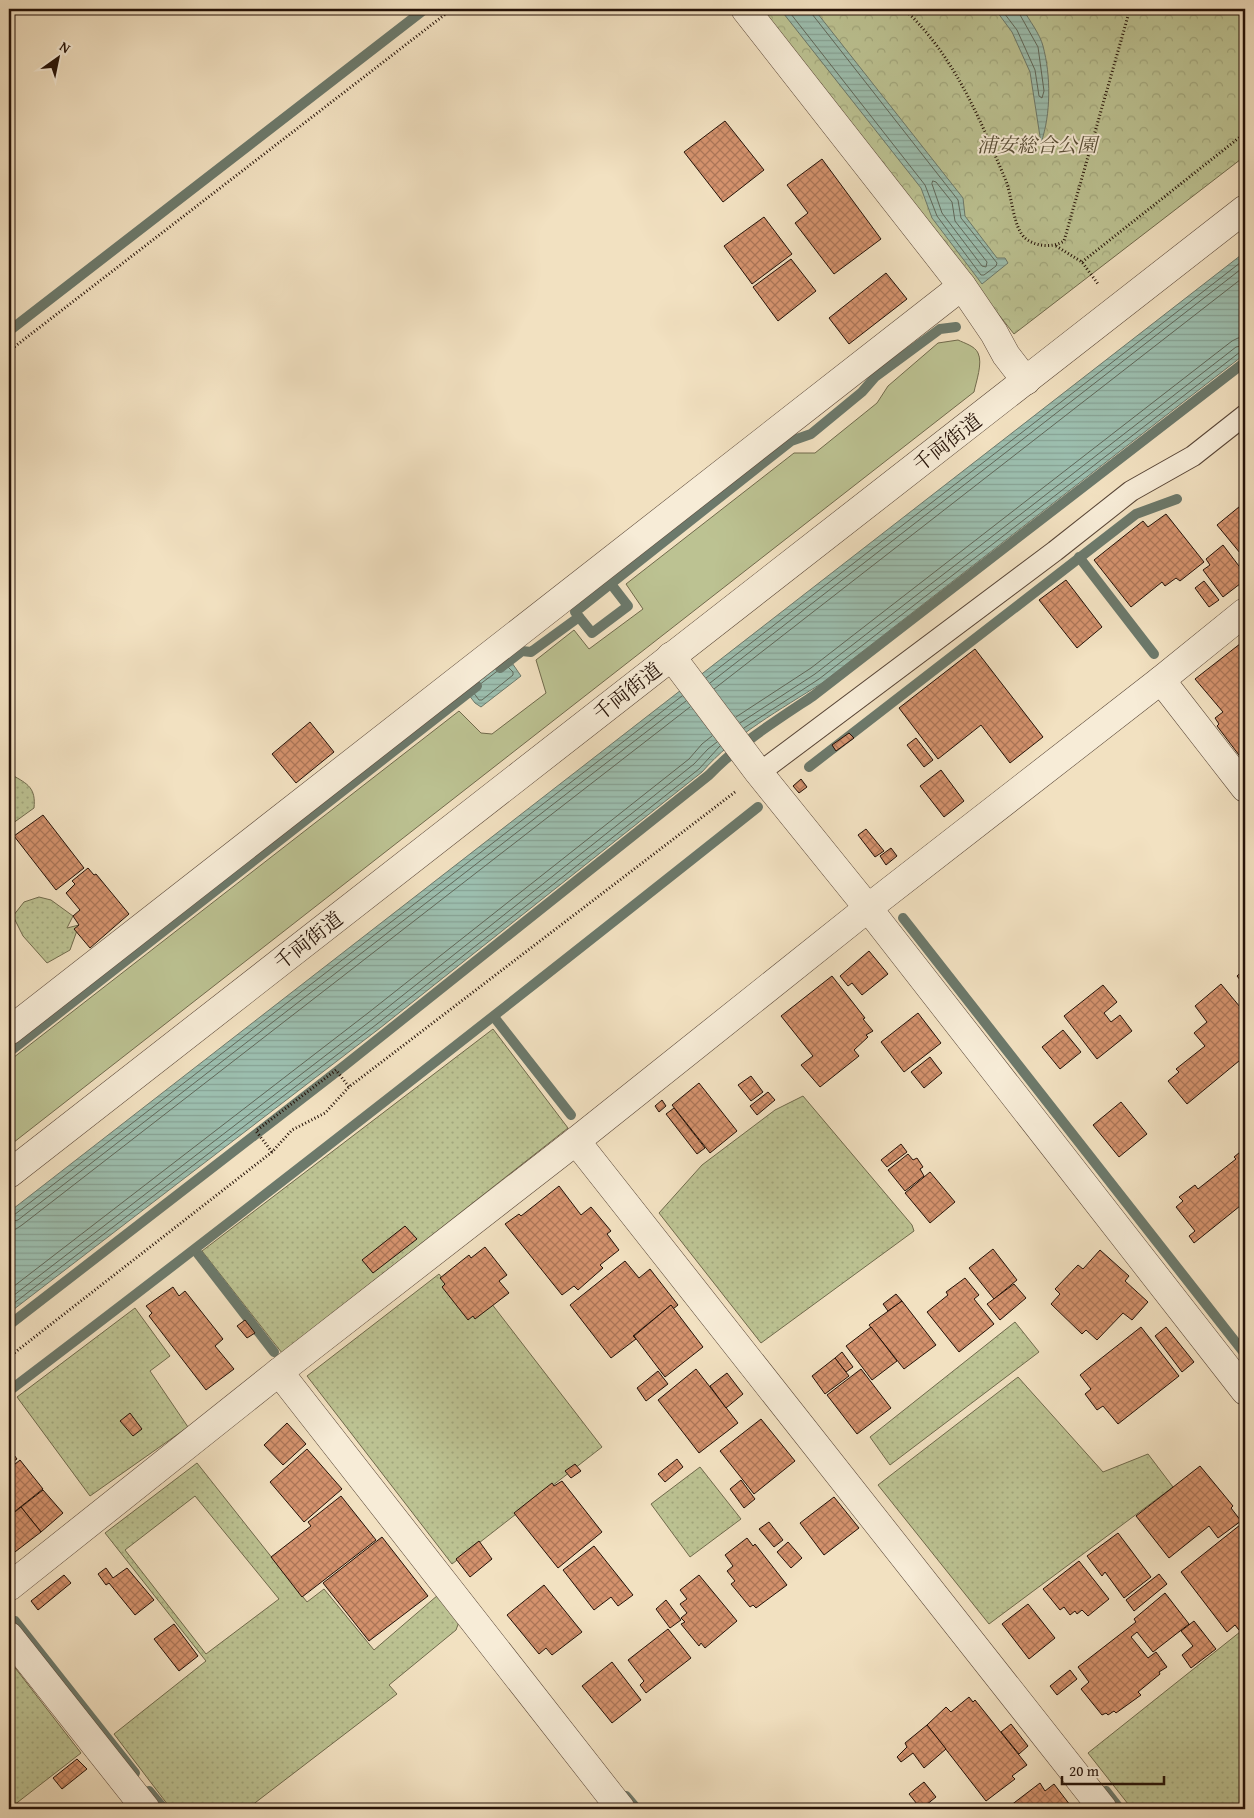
<svg xmlns="http://www.w3.org/2000/svg" width="1254" height="1818" font-family="'Gentium Book Plus','Noto Serif JP',serif">
	<defs>
		<pattern id="grass-dots" width="8" height="8" patternUnits="userSpaceOnUse" patternTransform="scale(1.25)"><rect width="8" height="8" fill="#bcc292"/><path d="M2 2h.1M6 6h.1" fill="none" stroke="#a1a67c" stroke-width="1.8" stroke-linecap="round"/></pattern>
		<pattern id="park-crowns" width="20" height="18" patternUnits="userSpaceOnUse" patternTransform="scale(1.25)"><rect width="20" height="18" fill="#bcc292"/><path d="M2 6a3 3 0 1 1 6 0M12 15a3 3 0 1 1 6 0" fill="none" stroke="#a1a67c"/></pattern>
		<pattern id="water-rules" width="6" height="5" patternUnits="userSpaceOnUse" patternTransform="scale(1.25)"><rect width="6" height="5" fill="#9cbeae"/><path d="M0 2.5h6" fill="none" stroke="#86a294"/></pattern>
		<pattern id="building-cross-hatch" width="8" height="8" patternUnits="userSpaceOnUse" patternTransform="scale(1.25)"><rect width="8" height="8" fill="#d4926d"/><path d="M0 0l8 8M0 8l8-8" fill="none" stroke="#ac7658"/></pattern>
	</defs>
	<rect width="100%" height="100%" fill="#f2e1c1"/>
	<filter id="stains"><feTurbulence type="fractalNoise" baseFrequency=".004" numOctaves="4"/><feColorMatrix values="0 0 0 0 .2 0 0 0 0 .09 0 0 0 0 .02 0 0 0 .5 -.17"/></filter>
	<radialGradient id="worn" r=".72"><stop offset=".6" stop-color="#630" stop-opacity="0"/><stop offset="1" stop-color="#630" stop-opacity=".3"/></radialGradient>
	<g fill="url(#grass-dots)" stroke="#706a4c" fill-rule="evenodd">
		<path d="M12,775C28,784 36,788 34,808L9,826V777Z"/>
		<path d="M39,897L51,900L73,916L67,928L79,925L70,950L47,963L23,936L13,916L24,902Z"/>
		<path d="M493,1029L568,1128L282,1353L202,1251Z"/>
		<path d="M803,1096L912,1225L914,1231L761,1343L659,1213L702,1165L775,1110Z"/>
		<path d="M439,1274L472,1317L491,1303L602,1447L452,1564L307,1376Z"/>
		<path d="M135,1308L170,1356L150,1371L188,1427L90,1496L17,1397Z"/>
		<path d="M1015,1322L1039,1352L890,1465L870,1437Z"/>
		<path d="M1018,1377L1103,1472L1148,1454L1173,1487L989,1624L878,1485Z"/>
		<path d="M197,1463L307,1602L324,1589L374,1650L438,1595L459,1622L456,1630L389,1685L397,1694L247,1809H171L114,1734L206,1661L105,1533ZM195,1496L279,1599L206,1654L125,1550Z"/>
		<path d="M700,1467L741,1519L690,1557L651,1504Z"/>
		<path d="M1245,1628V1809H1132L1088,1753Z"/>
		<path d="M9,1660L81,1753L9,1809Z"/>
	</g>
	<path fill="url(#park-crowns)" stroke="#706a4c" d="M757,9H1245V156L1014,334Z"/>
	<path fill="#bcc292" stroke="#706a4c" d="M958,340C964,343 975,346 978,353C983,363 976,382 974,392L9,1146V1061L459,711L481,733L492,734L546,693L536,660L574,630L589,649L643,609L626,584L794,453H815L877,403L888,386L938,343Z"/>
	<g fill="url(#water-rules)" stroke="#6c796b">
		<path d="M780,9H814L963,198L965,216L997,258H1005L1008,263L982,284L932,218L921,188Z"/>
		<path d="M995,9H1023C1029,20 1040,34 1043,46C1051,76 1051,114 1041,143L1030,72L1012,32Z"/>
		<path d="M1245,252V354L822,683C780,710 735,734 702,772L380,1028L9,1313V1212Z"/>
		<path d="M508,657L521,676L481,707L475,703L465,690Z"/>
	</g>
	<g fill="none" stroke-linecap="round" stroke-linejoin="round">
		<g stroke="#60685a" stroke-width="1">
			<path d="M787,9L925,185L937,216L981,275H984L996,266L997,263L961,218L958,200L812,14L811,9"/>
			<path d="M1001,9L1017,30L1035,70L1039,96L1042,98L1044,91L1038,47L1019,13V9"/>
			<path d="M933,181L936,182L952,202L955,221L987,262L986,267L982,266L942,213L932,184Z"/>
			<path d="M506,665L513,672V675L482,700H479L473,692V690Z"/>
			<path d="M706,678L1245,259"/>
			<path d="M710,683L1245,266"/>
			<path d="M714,689L1245,276"/>
			<path d="M736,717L811,668L1232,341L1238,338L1245,337"/>
			<path d="M740,723L815,674L1236,347L1245,345"/>
			<path d="M744,728L819,679L1240,352L1245,351"/>
			<path d="M9,1216L14,1215L682,696"/>
			<path d="M9,1222L18,1220L686,701"/>
			<path d="M9,1230L16,1229L22,1225L690,707"/>
			<path d="M9,1290L368,1013L689,759L702,744L712,736"/>
			<path d="M9,1299L373,1019L694,764L708,749L717,742"/>
			<path d="M9,1307L377,1024L699,769L720,746"/>
		</g>
		<g stroke="#6c796b" stroke-width="10">
			<path d="M9,331L425,9"/>
			<path d="M1079,557L1154,654"/>
			<path d="M579,617L592,633L628,606L611,584"/>
			<path d="M500,668L522,651L531,652L579,617L575,612L791,441L811,434L862,392L875,377L940,329L956,327"/>
			<path d="M809,767L1136,514L1177,499"/>
			<path d="M903,918L1245,1354"/>
			<path d="M494,1017L571,1115"/>
			<path d="M9,1052L477,686"/>
			<path d="M195,1250L274,1352"/>
			<path d="M9,1325L344,1066L709,775C740,743 777,720 813,696L1245,362"/>
			<path d="M9,1391C261,1200 510,1004 758,807"/>
			<path d="M15,1621L135,1773"/>
			<path d="M149,1791L164,1809"/>
			<path d="M1106,1791L1120,1809"/>
			<path d="M626,1796L637,1809"/>
		</g>
	</g>
	<g fill="url(#building-cross-hatch)" stroke="#241107">
		<path d="M725,121L764,170L723,202L684,152Z"/>
		<path d="M822,159L881,239L834,274L795,223L808,213L787,185Z"/>
		<path d="M764,217L792,254L752,284L724,246Z"/>
		<path d="M791,259L816,291L778,321L753,287Z"/>
		<path d="M886,273L907,299L849,344L829,318Z"/>
		<path d="M1245,502V559L1217,525Z"/>
		<path d="M1166,514L1204,562L1180,581L1176,578L1165,586L1162,582L1131,607L1094,560L1143,521L1148,527Z"/>
		<path d="M1223,545L1245,574V580L1223,597L1203,570L1210,565L1206,559Z"/>
		<path d="M1066,580L1102,627L1077,648L1039,600Z"/>
		<path d="M1204,581L1219,600L1209,607L1195,588Z"/>
		<path d="M1245,640V763L1217,726L1219,724L1215,718L1223,712L1195,679Z"/>
		<path d="M975,649L1043,737L1010,763L981,725L938,759L899,708Z"/>
		<path d="M310,722L334,752L296,783L272,754Z"/>
		<path d="M849,733L854,738L836,751L832,745Z"/>
		<path d="M916,738L933,760L924,767L907,745Z"/>
		<path d="M941,770L964,801L944,817L920,786Z"/>
		<path d="M801,779L807,787L799,793L793,786Z"/>
		<path d="M43,815L84,868L56,890L14,836Z"/>
		<path d="M866,829L884,851L875,857L858,835Z"/>
		<path d="M891,848L897,856L886,865L880,856Z"/>
		<path d="M88,868L94,875L96,874L129,914L90,948L74,929L79,925L73,916L80,910L66,893L75,884L72,881Z"/>
		<path d="M869,951L888,974L862,995L852,983L848,986L840,976Z"/>
		<path d="M1245,969V986L1237,976Z"/>
		<path d="M832,976L865,1018L863,1019L873,1031L866,1035L868,1037L854,1050L859,1056L820,1087L801,1065L813,1056L781,1016Z"/>
		<path d="M1221,984L1245,1013V1056L1187,1104L1168,1081L1179,1072L1176,1069L1205,1046L1194,1033L1207,1022L1195,1006Z"/>
		<path d="M1103,985L1117,1002L1104,1013L1111,1022L1120,1015L1132,1031L1097,1059L1064,1016Z"/>
		<path d="M918,1013L941,1043L904,1072L881,1042Z"/>
		<path d="M1063,1030L1081,1052L1060,1069L1042,1047Z"/>
		<path d="M930,1057L942,1073L924,1088L911,1072Z"/>
		<path d="M751,1076L763,1092L751,1101L738,1085Z"/>
		<path d="M699,1083L737,1131L710,1153L672,1105Z"/>
		<path d="M768,1092L775,1100L757,1115L750,1106Z"/>
		<path d="M662,1100L666,1106L659,1112L655,1106Z"/>
		<path d="M1121,1102L1147,1134L1119,1157L1093,1125Z"/>
		<path d="M674,1108L705,1148L697,1154L666,1114Z"/>
		<path d="M901,1144L907,1152L887,1167L881,1160Z"/>
		<path d="M1245,1148V1202L1194,1243L1189,1236L1195,1231L1176,1207L1183,1201L1179,1197L1195,1185L1198,1189L1236,1159L1234,1157Z"/>
		<path d="M908,1154L913,1160L917,1158L923,1167L920,1169L924,1176L905,1191L888,1170Z"/>
		<path d="M930,1172L955,1202L930,1223L905,1193Z"/>
		<path d="M559,1186L581,1215L591,1207L611,1231L607,1234L619,1250L600,1265L603,1268L578,1290L574,1286L562,1295L505,1224L519,1214L521,1216Z"/>
		<path d="M405,1226L417,1239L373,1273L362,1260Z"/>
		<path d="M485,1247L507,1275L499,1281L509,1293L475,1319L473,1316L468,1320L442,1287L445,1284L440,1278L469,1255L471,1258Z"/>
		<path d="M993,1249L1017,1280L994,1299L969,1268Z"/>
		<path d="M1100,1250L1129,1276L1125,1281L1148,1302L1132,1320L1123,1313L1097,1340L1086,1330L1082,1334L1051,1304L1060,1294L1055,1289L1078,1265L1083,1269Z"/>
		<path d="M625,1261L639,1278L650,1269L678,1305L673,1309L671,1305L633,1336L636,1339L611,1358L570,1305Z"/>
		<path d="M965,1278L979,1295L974,1299L994,1324L959,1352L927,1312L948,1295L946,1292Z"/>
		<path d="M1014,1284L1026,1298L1000,1320L987,1304Z"/>
		<path d="M173,1287L179,1296L185,1291L223,1339L215,1346L234,1369L206,1390L149,1316L152,1313L146,1306Z"/>
		<path d="M896,1294L902,1301L888,1311L883,1304Z"/>
		<path d="M902,1301L936,1345L904,1369L869,1325Z"/>
		<path d="M671,1305L703,1347L665,1377L634,1336Z"/>
		<path d="M245,1320L255,1333L247,1338L237,1326Z"/>
		<path d="M871,1327L897,1361L872,1380L846,1346Z"/>
		<path d="M1141,1327L1179,1376L1118,1424L1103,1406L1097,1410L1085,1394L1091,1389L1080,1375Z"/>
		<path d="M1166,1327L1194,1362L1182,1372L1155,1336Z"/>
		<path d="M842,1352L853,1367L846,1372L835,1358Z"/>
		<path d="M835,1358L849,1376L825,1394L812,1376Z"/>
		<path d="M696,1369L738,1423L699,1453L658,1400Z"/>
		<path d="M861,1369L891,1408L857,1434L827,1395Z"/>
		<path d="M658,1371L668,1384L646,1401L637,1388Z"/>
		<path d="M727,1373L743,1394L726,1408L710,1386Z"/>
		<path d="M130,1413L142,1429L133,1436L120,1421Z"/>
		<path d="M761,1419L795,1461L754,1494L720,1451Z"/>
		<path d="M287,1423L306,1444L283,1465L264,1445Z"/>
		<path d="M9,1448L17,1459L9,1464Z"/>
		<path d="M307,1449L342,1489L304,1522L270,1482Z"/>
		<path d="M677,1459L683,1467L665,1482L658,1474Z"/>
		<path d="M20,1460L43,1489L9,1516V1469Z"/>
		<path d="M575,1464L581,1471L571,1478L565,1471Z"/>
		<path d="M1200,1466L1233,1506L1231,1508L1241,1521L1218,1538L1209,1526L1169,1558L1136,1516Z"/>
		<path d="M741,1480L755,1499L744,1508L730,1489Z"/>
		<path d="M562,1481L602,1532L558,1568L514,1513L552,1483L554,1486Z"/>
		<path d="M43,1490L63,1513L41,1532L21,1507Z"/>
		<path d="M341,1496L376,1540L302,1597L271,1557L311,1526L308,1522Z"/>
		<path d="M834,1497L859,1528L824,1555L800,1523Z"/>
		<path d="M21,1507L41,1532L11,1555L9,1552V1517Z"/>
		<path d="M1245,1521V1626L1239,1630L1235,1625L1227,1632L1181,1572Z"/>
		<path d="M769,1522L783,1540L774,1547L759,1529Z"/>
		<path d="M1118,1533L1151,1577L1124,1598L1105,1572L1102,1576L1087,1556Z"/>
		<path d="M382,1537L428,1596L369,1641L323,1583Z"/>
		<path d="M747,1538L753,1546L755,1544L787,1585L756,1608L753,1605L750,1607L731,1584L735,1581L727,1571L733,1566L725,1555Z"/>
		<path d="M479,1541L492,1559L470,1577L456,1559Z"/>
		<path d="M788,1542L802,1558L791,1568L777,1552Z"/>
		<path d="M594,1546L633,1595L618,1606L611,1597L594,1610L563,1570Z"/>
		<path d="M1079,1561L1109,1599L1088,1616L1082,1610L1077,1614L1075,1611L1070,1615L1064,1607L1060,1610L1043,1589Z"/>
		<path d="M106,1568L113,1578L127,1568L154,1600L135,1615L109,1583L106,1585L98,1574Z"/>
		<path d="M1159,1574L1167,1584L1134,1611L1126,1600Z"/>
		<path d="M64,1575L71,1583L38,1610L31,1601Z"/>
		<path d="M699,1575L737,1621L705,1648L701,1643L699,1646L681,1624L685,1622L681,1618L687,1613L680,1604L687,1599L680,1590Z"/>
		<path d="M544,1585L582,1632L552,1655L546,1648L539,1654L507,1615Z"/>
		<path d="M1165,1593L1189,1624L1153,1652L1137,1632L1131,1637L1148,1658L1156,1652L1167,1667L1159,1672L1160,1674L1138,1692L1141,1695L1116,1713L1114,1711L1108,1715L1106,1713L1102,1715L1081,1689L1089,1682L1078,1667L1136,1622L1134,1619Z"/>
		<path d="M666,1600L681,1620L670,1628L656,1609Z"/>
		<path d="M1028,1604L1055,1638L1029,1659L1002,1624Z"/>
		<path d="M1194,1621L1216,1649L1191,1668L1182,1655L1193,1646L1181,1631Z"/>
		<path d="M174,1624L198,1656L179,1671L154,1639Z"/>
		<path d="M668,1629L691,1658L646,1693L640,1685L644,1681L628,1660Z"/>
		<path d="M612,1662L641,1700L612,1723L582,1686Z"/>
		<path d="M1070,1670L1077,1679L1057,1695L1050,1686Z"/>
		<path d="M969,1697L973,1702L975,1700L1027,1765L1012,1776L1015,1779L986,1801L927,1725L946,1707L951,1712Z"/>
		<path d="M1011,1724L1028,1746L1019,1754L1001,1732Z"/>
		<path d="M927,1725L946,1749L924,1768L913,1753L901,1762L897,1757L907,1747L905,1743Z"/>
		<path d="M77,1759L87,1769L62,1789L53,1778Z"/>
		<path d="M924,1782L936,1797L921,1809L909,1794Z"/>
		<path d="M1040,1783L1045,1791L1054,1784L1070,1805L1064,1809H1006Z"/>
	</g>
	<g fill="none" stroke-linecap="round" stroke-linejoin="round">
		<g stroke="#584536" stroke-width="22">
			<path id="service" d="M759,773L1055,551L1131,491L1193,456L1245,415"/>
		</g>
		<g stroke="#584536" stroke-width="29">
			<g id="minor">
				<path d="M745,9L962,286L994,333L1006,355L1026,381"/>
				<path d="M671,656L759,773L868,908L1245,1391"/>
				<path d="M1161,680L1245,788"/>
				<path d="M9,1031L962,286"/>
				<path d="M576,1141L1103,1809"/>
				<path d="M279,1372L621,1809"/>
				<path d="M9,1587L279,1372L576,1141L868,908L1161,680L1245,612"/>
				<path d="M9,1636L146,1809"/>
			</g>
		</g>
		<g stroke="#584536" stroke-width="29">
			<path id="tertiary" d="M9,1174L1245,209"/>
		</g>
		<g stroke="#241107" stroke-width="3" stroke-dasharray="1 2.5" stroke-linecap="butt">
			<path d="M904,9C954,55 980,119 1006,181C1012,196 1013,227 1025,238C1036,247 1053,248 1064,241L1130,9"/>
			<path d="M1056,246L1082,262L1098,284"/>
			<path d="M1082,262L1245,133"/>
			<path d="M9,351L452,9"/>
			<path d="M272,1152L256,1131L336,1070L349,1087"/>
			<path d="M9,1357L272,1152L292,1130L325,1113L349,1087L735,792"/>
		</g>
		<use href="#service" stroke="#f7ecd7" stroke-width="20"/>
		<use href="#minor" stroke="#f7ecd7" stroke-width="28"/>
		<use href="#tertiary" stroke="#f7ecd7" stroke-width="28"/>
	</g>
	<g text-anchor="middle" dominant-baseline="central" stroke-width="4" stroke-linejoin="round" paint-order="stroke">
		<g font-size="20" font-style="italic" fill="#594f38" stroke="#f7ecd7">
			<text x="1037" y="144">浦安総合公園</text>
		</g>
		<g font-size="20" fill="#241107" stroke="#f7ecd7">
			<text transform="translate(947 442) rotate(-38)">千両街道</text>
			<text transform="translate(627 691) rotate(-38)">千両街道</text>
			<text transform="translate(308 940) rotate(-38)">千両街道</text>
		</g>
	</g>
	<rect width="1254" height="1818" fill="none" stroke="#f2e1c1" stroke-width="30"/>
	<rect x="10" y="10" width="1234" height="1798" fill="none" stroke="#241107" stroke-width="2.5"/>
	<rect x="15" y="15" width="1224" height="1788" fill="none" stroke="#241107"/>
	<g transform="translate(58 58) rotate(33)" stroke="#f7ecd7" stroke-width="4" paint-order="stroke">
	<path d="M0-4L9 19L0 12L-9 19Z" fill="#241107"/>
	<text y="-8" font-size="14" font-weight="bold" text-anchor="middle" fill="#241107">N</text>
	</g>
	<path d="M1062 1776v8h102v-8" fill="none" stroke="#241107" stroke-width="2.5"/>
	<text x="1069" y="1776" font-size="15" fill="#241107" stroke="#f7ecd7" stroke-width="4" paint-order="stroke">20 m</text>
	<rect width="100%" height="100%" filter="url(#stains)"/>
	<rect width="100%" height="100%" fill="url(#worn)"/>
</svg>
